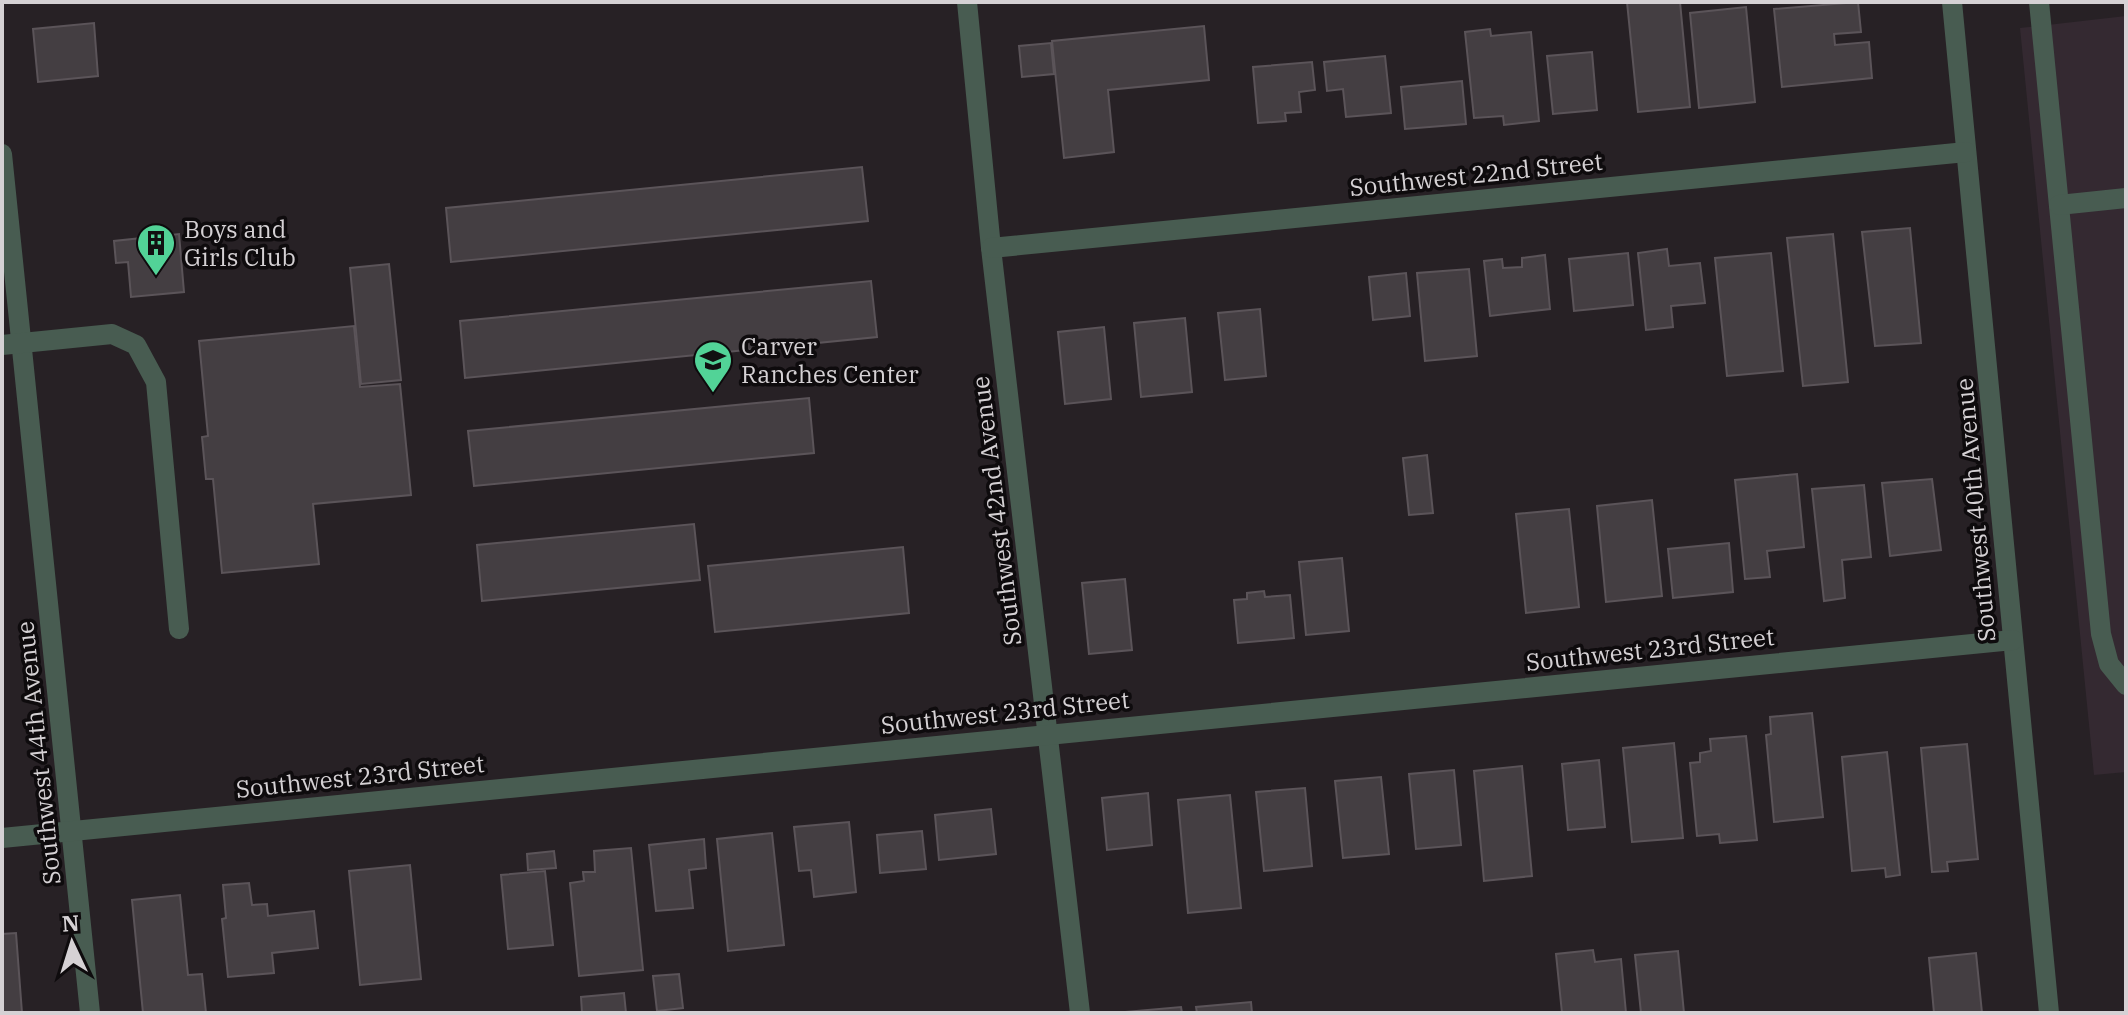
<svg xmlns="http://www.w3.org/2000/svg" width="2128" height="1015" font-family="'IBM Plex Serif',serif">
	<rect width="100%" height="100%" fill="#272125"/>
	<path fill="#342931" d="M2126,16V772L2094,775L2020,28Z"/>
	<g fill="#443e42" stroke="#5b5459" stroke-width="2">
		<path d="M1627,2H1680L1690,107L1638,112Z"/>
		<path d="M1858,2L1861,32L1834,34L1835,45L1869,42L1872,78L1782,87L1774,9Z"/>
		<path d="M1746,7L1755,102L1699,108L1690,13Z"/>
		<path d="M94,23L98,76L38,82L33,29Z"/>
		<path d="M1204,26L1209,80L1108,90L1114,152L1064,158L1052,41Z"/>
		<path d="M1490,29L1491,36L1531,32L1539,121L1504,125L1503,116L1474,118L1465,32Z"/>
		<path d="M1051,43L1054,74L1022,77L1019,46Z"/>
		<path d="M1592,52L1597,110L1553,114L1547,56Z"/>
		<path d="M1385,56L1391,113L1346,117L1343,89L1327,91L1324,62Z"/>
		<path d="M1312,62L1315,90L1299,92L1301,112L1285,113L1286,121L1258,123L1253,67Z"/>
		<path d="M1462,81L1466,124L1405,129L1401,87Z"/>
		<path d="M862,167L868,221L451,262L446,208Z"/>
		<path d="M1910,228L1921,343L1875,346L1862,232Z"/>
		<path d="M179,234L184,292L131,297L128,262L116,263L114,241Z"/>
		<path d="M1833,234L1848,382L1803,386L1787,238Z"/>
		<path d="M1667,249L1669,266L1700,263L1705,303L1671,306L1673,327L1646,330L1638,253Z"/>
		<path d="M1628,253L1633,305L1574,311L1569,259Z"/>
		<path d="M1771,253L1783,371L1727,376L1715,258Z"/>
		<path d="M1545,255L1550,309L1490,316L1484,261L1502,259L1503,268L1522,267V258Z"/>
		<path d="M389,264L401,380L361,384L350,268Z"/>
		<path d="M1469,269L1477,356L1425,361L1417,273Z"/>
		<path d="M1406,273L1410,316L1373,320L1369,277Z"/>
		<path d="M871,281L877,337L465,378L460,321Z"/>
		<path d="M1260,309L1266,376L1225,380L1218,313Z"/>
		<path d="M1185,318L1192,392L1141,397L1134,323Z"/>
		<path d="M354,326L360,387L400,384L411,495L313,504L319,564L222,573L213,479H206L202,437L208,436L199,341Z"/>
		<path d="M1104,327L1111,399L1065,404L1058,332Z"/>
		<path d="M809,398L814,453L474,486L468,431Z"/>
		<path d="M1427,455L1433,513L1409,515L1403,458Z"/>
		<path d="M1797,474L1804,547L1767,551L1770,577L1745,579L1735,480Z"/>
		<path d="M1932,479L1941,550L1890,556L1882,483Z"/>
		<path d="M1864,485L1871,557L1842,560L1845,598L1824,601L1812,489Z"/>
		<path d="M1652,500L1662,596L1606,602L1597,506Z"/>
		<path d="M1569,509L1579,607L1526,613L1516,514Z"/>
		<path d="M694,524L700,580L482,601L477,545Z"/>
		<path d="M1729,543L1733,592L1673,598L1668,549Z"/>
		<path d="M903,547L909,613L715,632L708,566Z"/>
		<path d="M1342,558L1349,631L1306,635L1299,562Z"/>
		<path d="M1125,579L1132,650L1089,654L1082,583Z"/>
		<path d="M1264,591L1265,597L1290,595L1294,638L1238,643L1234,600L1247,599V593Z"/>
		<path d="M1812,713L1823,817L1774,822L1766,735L1771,734L1770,717Z"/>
		<path d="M1746,736L1757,840L1720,843L1719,834L1697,836L1690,763L1700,762V753L1711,751L1710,739Z"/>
		<path d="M1674,743L1683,838L1632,842L1623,748Z"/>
		<path d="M1967,744L1978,859L1947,862L1948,871L1932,872L1921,748Z"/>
		<path d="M1887,752L1900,875L1886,877L1885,868L1852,871L1842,757Z"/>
		<path d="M1599,760L1605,827L1568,830L1562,764Z"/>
		<path d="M1522,766L1532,876L1484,881L1474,771Z"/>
		<path d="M1454,770L1461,845L1416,849L1409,774Z"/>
		<path d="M1381,777L1389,854L1343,858L1335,781Z"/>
		<path d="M1305,788L1312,866L1264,871L1256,792Z"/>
		<path d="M1148,793L1152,845L1107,850L1102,798Z"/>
		<path d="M1230,795L1241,908L1188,913L1178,800Z"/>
		<path d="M991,809L996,854L939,860L935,815Z"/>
		<path d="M849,822L856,892L814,897L811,870L799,871L794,827Z"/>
		<path d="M922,831L926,869L880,873L877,835Z"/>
		<path d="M772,833L784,945L728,951L717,839Z"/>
		<path d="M704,839L706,868L689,870L693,908L656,911L649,845Z"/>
		<path d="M631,848L643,970L579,976L570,883L584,881L583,872H595L594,851Z"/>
		<path d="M554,851L556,868L528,870L527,854Z"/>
		<path d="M410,865L421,979L360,985L349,871Z"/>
		<path d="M545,871L553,945L508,949L501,875Z"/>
		<path d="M249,883L252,905L267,904L268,916L314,911L318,948L272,953L274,973L228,977L222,919L226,918L223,885Z"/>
		<path d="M180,895L188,975L202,974L206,1013H143L132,900Z"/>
		<path d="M16,933L22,1013H2V934Z"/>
		<path d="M1593,950L1595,962L1621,959L1626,1013H1562L1556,954Z"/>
		<path d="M1678,951L1684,1013H1641L1635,955Z"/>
		<path d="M1976,953L1982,1013H1934L1929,958Z"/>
		<path d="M679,974L683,1008L657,1011L653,976Z"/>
		<path d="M624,993L626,1013H582L581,997Z"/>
		<path d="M1251,1002L1252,1013H1197L1196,1007Z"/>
		<path d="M1181,1007L1182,1013H1126V1012Z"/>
	</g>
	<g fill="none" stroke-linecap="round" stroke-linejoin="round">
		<g stroke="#485c51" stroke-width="20">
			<path d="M967,2L991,248L1080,1013"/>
			<path d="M1952,2L2049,1013"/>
			<path d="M2039,2L2101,634L2109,664L2126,685"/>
			<path d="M2,154L90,1013"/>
			<path d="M2059,205L2126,198"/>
			<path d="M991,248L1966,152"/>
			<path d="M2,345L112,334L136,345L156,382L179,629"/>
			<path d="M2,838L2013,640"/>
		</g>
	</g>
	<defs>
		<g id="building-pin" transform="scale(2)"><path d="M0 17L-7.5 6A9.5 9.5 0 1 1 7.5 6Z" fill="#52d397" stroke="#0e0b0d"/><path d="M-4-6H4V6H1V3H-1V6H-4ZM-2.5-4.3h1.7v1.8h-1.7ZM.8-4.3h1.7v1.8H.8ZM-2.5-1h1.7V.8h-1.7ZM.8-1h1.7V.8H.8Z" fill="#111"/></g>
		<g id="school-pin" transform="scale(2)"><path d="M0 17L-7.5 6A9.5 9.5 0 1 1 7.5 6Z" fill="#52d397" stroke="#0e0b0d"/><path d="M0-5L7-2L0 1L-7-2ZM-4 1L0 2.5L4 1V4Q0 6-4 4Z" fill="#111"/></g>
	</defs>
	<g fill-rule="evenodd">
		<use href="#building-pin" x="156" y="243"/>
		<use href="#school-pin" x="713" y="360"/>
	</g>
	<g text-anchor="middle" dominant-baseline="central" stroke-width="7" stroke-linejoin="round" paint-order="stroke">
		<g font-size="24" fill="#d5d1d4" stroke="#0e0b0d">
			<text transform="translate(1476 174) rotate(-6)">Southwest 22nd Street</text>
			<text transform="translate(1975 510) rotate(-95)">Southwest 40th Avenue</text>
			<text transform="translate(996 511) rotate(-97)">Southwest 42nd Avenue</text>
			<text transform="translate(1650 649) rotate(-6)">Southwest 23rd Street</text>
			<text transform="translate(1005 712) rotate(-6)">Southwest 23rd Street</text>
			<text transform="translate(38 753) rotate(-96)">Southwest 44th Avenue</text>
			<text transform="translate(360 776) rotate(-6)">Southwest 23rd Street</text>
		</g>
		<g font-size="24" fill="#d5d1d4" stroke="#0e0b0d" text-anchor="start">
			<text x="184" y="229">Boys and<tspan x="184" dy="28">Girls Club</tspan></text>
			<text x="741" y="346">Carver<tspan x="741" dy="28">Ranches Center</tspan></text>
		</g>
	</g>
	<rect width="2128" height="1015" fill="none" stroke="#d5d1d4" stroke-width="8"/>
	<g transform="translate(72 943) rotate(356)" stroke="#0e0b0d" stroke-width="6" paint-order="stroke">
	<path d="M0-6L14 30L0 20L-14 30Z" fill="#d5d1d4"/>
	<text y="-12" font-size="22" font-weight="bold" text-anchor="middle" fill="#d5d1d4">N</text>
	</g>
</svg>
